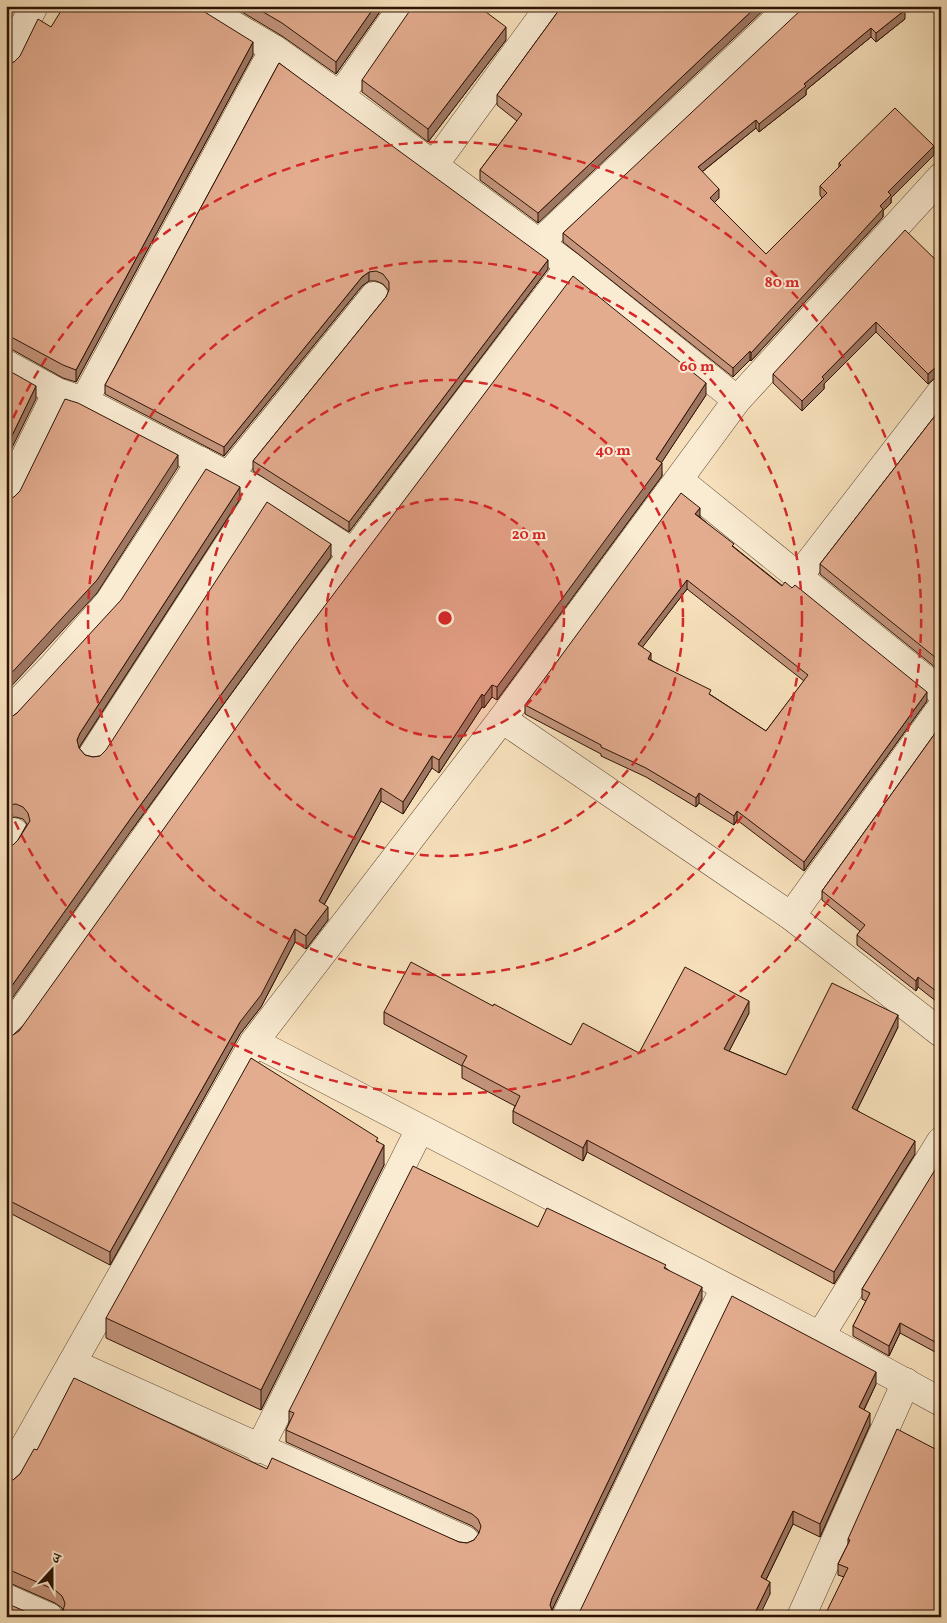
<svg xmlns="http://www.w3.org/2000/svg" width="947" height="1623" font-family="Vollkorn,'Noto Serif Devanagari',serif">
	<rect width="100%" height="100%" fill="#f7e1bc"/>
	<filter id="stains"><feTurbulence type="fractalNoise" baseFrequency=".004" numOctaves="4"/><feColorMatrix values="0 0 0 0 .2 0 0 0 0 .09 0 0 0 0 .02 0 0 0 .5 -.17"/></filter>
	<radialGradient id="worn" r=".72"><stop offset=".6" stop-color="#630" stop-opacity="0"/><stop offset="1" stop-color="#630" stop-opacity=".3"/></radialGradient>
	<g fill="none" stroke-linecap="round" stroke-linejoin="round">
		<g stroke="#604632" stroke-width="29">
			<g id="minor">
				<path d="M201,6L274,49L340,96L570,266L737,400"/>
				<path d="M6,61L34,6"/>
				<path d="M340,96L403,6"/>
				<path d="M434,165L550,6"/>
				<path d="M539,243L791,6"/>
				<path d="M6,364L57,392L84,401L262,493L352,552"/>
				<path d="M84,401L274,49"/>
				<path d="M229,475L374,296"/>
				<path d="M679,480L941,692"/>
				<path d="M6,496L57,392"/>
				<path d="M798,577L941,392"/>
				<path d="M6,715L53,666L109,602L201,461"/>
				<path d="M502,719L791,916L941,1033"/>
				<path d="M93,754L262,493"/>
				<path d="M6,843L14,832"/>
				<path d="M791,916L941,708"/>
				<path d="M6,1034C188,774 376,518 570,266"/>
				<path d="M254,1042L502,719L737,400L941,177"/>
				<path d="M820,1336L941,1141"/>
				<path d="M72,1363L465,1540"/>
				<path d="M259,1449L420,1129"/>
				<path d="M6,1598L49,1617"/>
				<path d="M566,1617L725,1287"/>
				<path d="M801,1617L906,1382"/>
			</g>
		</g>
		<g stroke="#604632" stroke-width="29">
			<path id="tertiary" d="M6,1479L254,1042L820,1336L941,1402"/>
		</g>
		<use href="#minor" stroke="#faecd3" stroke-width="28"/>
		<use href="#tertiary" stroke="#faecd3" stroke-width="28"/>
	</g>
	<g fill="#c3947b" stroke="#2d1304" fill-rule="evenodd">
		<path d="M232,6H384L336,74L282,36Z"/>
		<path d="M562,6L538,223L480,180V170L517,121L497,105V95Z"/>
		<path d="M817,8L905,19L876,42L871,37L806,90V95L759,132L756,128L702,172L719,198L714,203L766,254L822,198L820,195V186L839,167V163L934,155L891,198V203L883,211V217L751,361L750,360L733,377L563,242V233Z"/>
		<path d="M51,27L253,55L76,382L63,378L13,350L6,349V64L14,62Z"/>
		<path d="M506,40L428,142L362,92V80Z"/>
		<path d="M279,63L548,269L349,532L253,471V461L386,297L389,291L383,284L376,281H369L362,286L224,456L105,394V385Z"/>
		<path d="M941,265V377L935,378L928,384L876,332L824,384V389L802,411L773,383V374Z"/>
		<path d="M706,395L661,463L662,476L497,700L492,697L484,708L482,707L439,773L432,768L403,814L381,801L324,905L328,920L306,949L295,942L261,1007L240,1034L110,1265L6,1211V1037L13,1035Z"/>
		<path d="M941,408V672L820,574V564Z"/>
		<path d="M240,499L80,746L79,748L85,755L93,757L100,756L331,557L131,831L13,845L18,840L27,824L23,819L16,817L8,818L6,819V718H10L17,713Z"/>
		<path d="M700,517L734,547L927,701L804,871L737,820L734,825L699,803L696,807L646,777L601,756V754L525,714V705ZM687,589L804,681L766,731L711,695L651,660L642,647Z"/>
		<path d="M941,725V1005L918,987L916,991L857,945V935L860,931L822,900V891Z"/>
		<path d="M493,1006L571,1045L639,1053L749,1013L729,1051L786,1075L898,1027L857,1110L915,1154L834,1284L587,1152L583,1161L513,1123V1111L515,1106L462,1078V1066L384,1024V1012Z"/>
		<path d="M378,1141L384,1165L261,1410L106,1338V1318Z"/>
		<path d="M941,1167V1347L937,1353L900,1333L889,1356L853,1336V1326L866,1301L862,1299V1289Z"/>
		<path d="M538,1227L666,1268L702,1299L552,1610L553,1613L63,1611L62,1608L55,1603L12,1584L6,1583V1482L13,1480L20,1474L37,1450L267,1469L459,1542L467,1543L474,1540L479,1534L478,1531L472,1526L286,1442V1430L289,1423V1411Z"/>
		<path d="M876,1384L864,1410L870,1425L820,1537L793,1524L766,1580L770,1594L575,1617Z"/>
		<path d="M941,1452L844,1577L838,1575V1564L848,1544V1539Z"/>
	</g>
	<g fill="#9f7864" stroke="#2d1304">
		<path d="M8,6H13L11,10V16L6,27V15Z"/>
		<path d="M375,6H384L336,74V62Z"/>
		<path d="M757,6H768L538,223V213Z"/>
		<path d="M905,10V19L876,42V33Z"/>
		<path d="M506,27V40L428,142V129Z"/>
		<path d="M871,28V37L806,90V95L759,132V124L804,84Z"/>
		<path d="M253,42V55L76,382V370Z"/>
		<path d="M756,120V128L698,175V167Z"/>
		<path d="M934,146V155L891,198V203L883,211V217L751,361V353L880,206L888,192Z"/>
		<path d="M719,189V198L710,207V198Z"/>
		<path d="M548,260V269L349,532V522Z"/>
		<path d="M369,272V281L362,286L224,456V447L362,277Z"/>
		<path d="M876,322V332L824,384V389L802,411V401L822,377Z"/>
		<path d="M750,351V360L733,377V368Z"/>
		<path d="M935,368V378L928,384V374Z"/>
		<path d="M706,383V395L656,471L662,463V476L497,700V687L656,459Z"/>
		<path d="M36,386V399L6,460V448Z"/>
		<path d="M178,455V467L97,593L6,692V679Z"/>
		<path d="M240,487V499L80,746L77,753V740L80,733Z"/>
		<path d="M700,508V517L695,514Z"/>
		<path d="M331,544V557L131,831L6,1007V994L131,818Z"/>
		<path d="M687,580V589L638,653V644Z"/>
		<path d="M651,653V662L648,659Z"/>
		<path d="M492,685V697L484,708V696Z"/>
		<path d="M927,692V701L804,871V862Z"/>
		<path d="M482,694V707L439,773V760Z"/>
		<path d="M432,756V768L403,814V802Z"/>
		<path d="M381,788V801L319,914V901Z"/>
		<path d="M699,793V803L696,807V798Z"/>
		<path d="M8,805V818L6,819V807Z"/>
		<path d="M737,811V820L734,825V816Z"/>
		<path d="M328,907V920L306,949V936Z"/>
		<path d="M295,929V942L261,1007L240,1034L110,1265V1252L240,1022Z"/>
		<path d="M918,977V987L916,991V981Z"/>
		<path d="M749,1001V1013L724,1061V1049Z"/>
		<path d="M898,1015V1027L852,1120V1108Z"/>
		<path d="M587,1140V1152L583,1161V1148Z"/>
		<path d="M915,1141V1154L834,1284V1272Z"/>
		<path d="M384,1145V1165L261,1410V1390Z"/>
		<path d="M702,1287V1299L552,1610L550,1605L552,1598Z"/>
		<path d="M900,1323V1333L889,1356V1346Z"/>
		<path d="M941,1337V1347L937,1353V1343Z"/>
		<path d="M876,1372V1384L859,1420V1407Z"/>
		<path d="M870,1413V1425L820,1537V1524Z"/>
		<path d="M793,1511V1524L761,1590V1577Z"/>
		<path d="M770,1582V1594L759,1617H753Z"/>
	</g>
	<g fill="#e3ac8f" stroke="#2d1304" fill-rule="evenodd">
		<path d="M6,6H10L6,15Z"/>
		<path d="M64,6H195L253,42L76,370L63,365L13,338L6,336V64L14,62L20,56L38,19L51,27Z"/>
		<path d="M253,6H375L336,62L282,23Z"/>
		<path d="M413,6H478L506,27L428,129L362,80Z"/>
		<path d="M562,6H757L538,213L480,170L522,114L497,95Z"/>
		<path d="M803,6H815L817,8L819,6H902L905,10L876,33L871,28L804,84L806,86L759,124L756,120L698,167L719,189L710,198L766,254L827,193L820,186L841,165L839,163L895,108L934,146L888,192L891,195L880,206L883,209L751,353L750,351L733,368L563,233L802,9Z"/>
		<path d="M279,63L548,260L349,522L253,461L386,297L389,290V282L383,274L376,271L369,272L362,277L224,447L105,385Z"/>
		<path d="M905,230L941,265V367L935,368L928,374L876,322L822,377L824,379L802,401L773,374Z"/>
		<path d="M573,276L706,383L656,459L662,463L497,687L492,685L484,696L482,694L439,760L432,756L403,802L381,788L319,901L328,907L306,936L295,929L261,995L240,1022L110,1252L6,1199V1037L13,1035L19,1031L296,644Z"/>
		<path d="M6,369L36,386L6,448Z"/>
		<path d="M65,399L78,403L178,455L97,580L6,679V499L14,497L20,491Z"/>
		<path d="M941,408V662L820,564Z"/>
		<path d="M206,469L240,487L80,733L77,740L79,748L85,755L93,757L100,756L106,750L267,502L331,544L131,818L6,994V846L13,845L18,840L30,821L28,813L23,807L16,804L8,805L6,807V718H10L17,713L121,600Z"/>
		<path d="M681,493L700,508L695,514L734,544L732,546L782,586L785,582L792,588L795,585L927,692L804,862L737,811L734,816L699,793L696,798L646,768L601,747V745L525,705ZM687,580L808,675L766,731L709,694L711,690L648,659L651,653L638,644Z"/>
		<path d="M941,725V995L918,977L916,981L857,935L865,925L822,891Z"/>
		<path d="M411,962L493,1006L494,1004L571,1045L583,1023L639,1053L685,967L749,1001L724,1049L786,1075L832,983L898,1015L852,1108L915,1141L834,1272L587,1140L583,1148L513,1111L520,1096L462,1065L467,1056L384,1012Z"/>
		<path d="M251,1058L378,1138L376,1141L384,1145L261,1390L106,1318Z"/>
		<path d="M938,1165L941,1167V1337L937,1343L900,1323L889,1346L853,1326L870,1293L862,1289Z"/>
		<path d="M413,1166L538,1227L547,1208L666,1265L664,1268L702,1287L552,1598L550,1605L553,1613L557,1617H59L63,1611L65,1603L62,1596L55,1590L12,1571L6,1570V1482L13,1480L20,1474L34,1449L37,1450L74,1378L267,1469L272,1458L459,1542L467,1543L474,1540L479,1533L481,1526L478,1519L472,1514L286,1430L294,1413L289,1411Z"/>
		<path d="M732,1296L876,1372L859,1407L870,1413L820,1524L793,1511L761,1577L770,1582L753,1617H575L580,1611Z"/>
		<path d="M897,1429L941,1452V1617H824L848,1568L838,1564L850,1540L848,1539Z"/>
		<path d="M6,1603L38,1617H6Z"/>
	</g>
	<circle cx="445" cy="618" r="119" fill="#d62828" fill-opacity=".12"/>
	<g fill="none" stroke="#d62828" stroke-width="2.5" stroke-dasharray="9 6">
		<circle cx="445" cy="618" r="119"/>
		<circle cx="445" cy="618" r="238"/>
		<circle cx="445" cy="618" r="357"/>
		<path d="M7 432A476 476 0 1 1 7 804"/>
	</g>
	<circle cx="445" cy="618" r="8" fill="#d62828" stroke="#faecd3" stroke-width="2.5"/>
	<g font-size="15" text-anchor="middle" font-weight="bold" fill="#d62828" stroke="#faecd3" stroke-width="4" stroke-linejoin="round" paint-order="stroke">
		<text x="782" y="287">80 m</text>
		<text x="697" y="371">60 m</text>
		<text x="613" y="455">40 m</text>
		<text x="529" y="539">20 m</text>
	</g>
	<rect width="947" height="1623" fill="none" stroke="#f7e1bc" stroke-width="25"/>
	<rect x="8" y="8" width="932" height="1608" fill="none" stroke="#2d1304" stroke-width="2.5"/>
	<rect x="12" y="12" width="922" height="1598" fill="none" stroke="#2d1304"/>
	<g transform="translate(52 1570) rotate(21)" stroke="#faecd3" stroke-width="4" paint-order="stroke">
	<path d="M0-4L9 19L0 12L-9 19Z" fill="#2d1304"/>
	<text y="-8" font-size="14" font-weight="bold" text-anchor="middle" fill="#2d1304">उ</text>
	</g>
	<rect width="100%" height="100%" filter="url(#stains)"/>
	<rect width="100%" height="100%" fill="url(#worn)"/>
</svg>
